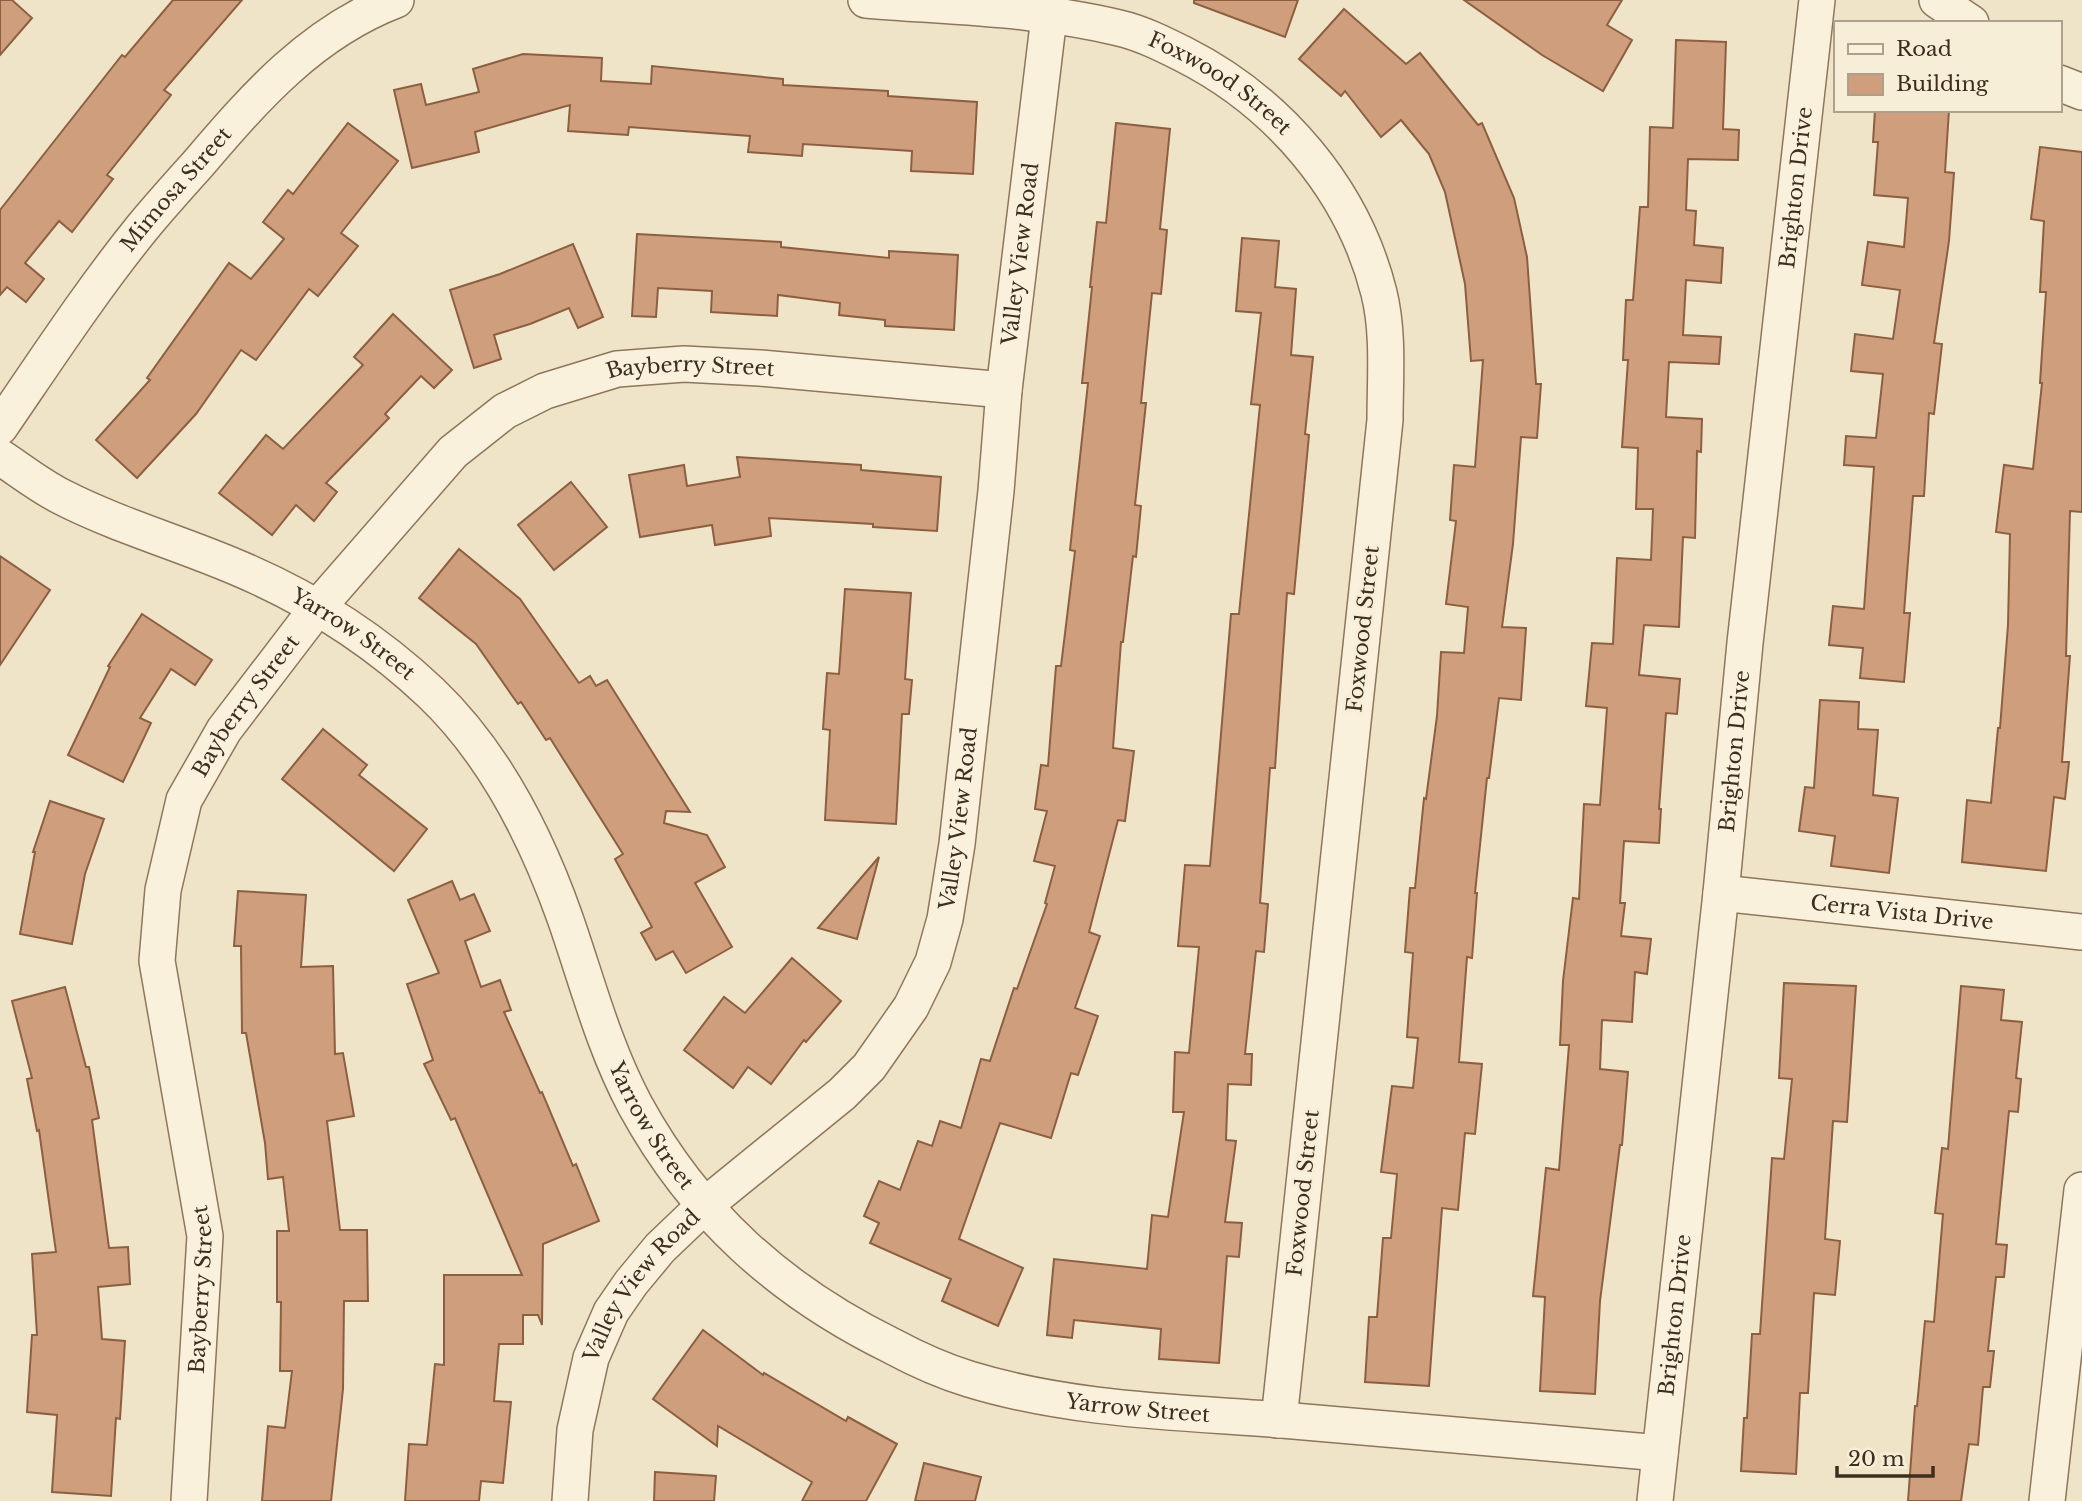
<svg xmlns="http://www.w3.org/2000/svg" width="2082" height="1501" font-family="'Libre Baskerville',serif">
	<rect width="100%" height="100%" fill="#f0e4c8"/>
	<g fill="#cf9f7d" stroke="#8d5f41" stroke-width="2">
		<path d="M0,0H12L32,18L0,55Z"/>
		<path d="M173,0H242L164,90L171,95L107,175L113,179L72,232L59,221L25,263L44,279L26,302L7,287L0,295V210L122,55L125,57Z"/>
		<path d="M1194,0H1298L1285,37L1194,3Z"/>
		<path d="M1464,0H1622L1607,25L1632,40L1603,91L1542,55Z"/>
		<path d="M1344,9L1406,64L1420,53L1478,125L1482,123L1514,198L1527,257L1536,384H1541L1537,438L1521,437L1513,544L1502,627L1526,628L1521,700L1499,698L1489,778H1487L1475,893H1477L1472,958L1467,957L1459,1062L1482,1064L1475,1134L1465,1133L1458,1210L1442,1208L1429,1386L1365,1382L1369,1317H1377L1383,1238H1391L1397,1174L1381,1172L1392,1086L1413,1088L1418,1038L1407,1037L1413,953L1405,952L1410,888H1415L1424,798L1426,799L1437,716L1441,652L1464,653L1468,607L1446,604L1456,521L1450,520L1454,465L1475,467L1483,360L1471,361L1465,284L1445,192L1429,154L1401,120L1381,137L1345,91L1341,96L1299,59Z"/>
		<path d="M1676,40L1726,42L1723,129L1739,130L1738,160L1688,159L1686,210L1696,211L1694,245L1723,248L1721,283L1686,280L1683,335L1721,337L1719,364L1669,362L1666,417L1702,419L1701,452L1697,451L1695,538L1683,537L1679,627L1644,625L1639,675L1680,679L1677,714L1666,713L1659,809H1661L1659,843L1624,841L1620,903H1625L1621,936L1651,939L1647,974L1635,972L1632,1022L1602,1020L1600,1069L1628,1072L1622,1145H1620L1600,1301L1595,1394L1540,1391L1545,1297L1533,1296L1546,1168L1559,1170L1569,1045H1560L1563,981L1573,898L1579,899L1584,804L1600,805L1607,708L1586,706L1592,643L1613,644L1617,558L1651,560L1653,509H1636L1638,448L1622,447L1628,360H1623L1626,300H1633L1640,207H1648L1650,127L1673,128Z"/>
		<path d="M523,54L602,58L601,81L651,84L652,66L783,79V85L888,91V96L977,102L973,174L911,171L912,151L803,144L802,156L748,152L750,136L629,127L628,135L568,131L570,105L475,132L479,152L412,168L394,90L421,84L426,105L479,92L473,69Z"/>
		<path d="M1875,110H1949L1945,172L1954,173L1949,241L1934,343L1942,344L1934,414L1929,413L1924,496H1913L1904,613H1910L1904,682L1860,678L1863,648L1829,645L1833,606L1864,609L1874,467L1844,465L1846,436L1876,438L1883,374L1851,371L1855,334L1893,339L1900,290L1862,285L1868,242L1904,247L1908,198L1874,195L1878,142H1873Z"/>
		<path d="M348,123L398,161L341,233L358,246L318,296L309,289L256,360L241,350L196,414L137,478L96,440L150,380L147,378L229,263L251,279L284,239L263,222L288,190L293,194Z"/>
		<path d="M1116,123L1170,129L1160,229L1167,230L1161,294L1152,293L1141,403H1146L1135,505L1141,506L1136,557L1133,556L1123,642H1121L1113,748L1134,751L1125,821L1118,820L1089,932L1100,936L1075,1008L1098,1016L1078,1075L1071,1073L1051,1138L1000,1123L959,1239L1023,1268L998,1326L942,1301L951,1279L870,1243L879,1223L864,1216L879,1181L900,1190L918,1141L932,1146L940,1121L961,1128L981,1059L990,1061L1014,988L1017,989L1047,904L1045,903L1055,866L1034,861L1047,811L1035,809L1041,765L1048,766L1056,666H1061L1075,551L1070,550L1088,383H1082L1092,287H1090L1097,222L1106,223Z"/>
		<path d="M2040,147L2082,152V512L2070,511L2066,656H2070L2062,762H2069L2065,799L2054,797L2046,871L1962,862L1967,800L1991,803L1998,728H2000L2008,625L2010,534L1996,532L2004,465L2033,469L2042,383H2040L2046,292H2040L2044,221L2031,219Z"/>
		<path d="M637,234L781,242V247L889,258V251L958,255L954,330L885,326V320L839,315L840,303L778,295L777,316L711,312L712,291L658,288L656,317L632,316Z"/>
		<path d="M1242,238L1279,241L1275,287L1296,289L1291,355L1313,357L1305,434L1309,435L1294,594L1287,593L1275,768H1270L1260,903L1268,904L1264,952L1256,951L1245,1054H1252L1251,1085L1228,1084L1226,1140L1236,1141L1225,1222L1242,1223L1239,1257L1227,1256L1219,1363L1159,1359L1161,1329L1074,1320L1072,1338L1047,1335L1054,1259L1147,1269L1152,1215L1168,1217L1184,1112H1173L1175,1052L1189,1053L1199,947L1178,946L1185,865L1210,866L1231,614H1239L1260,405L1251,404L1261,313L1236,311Z"/>
		<path d="M573,244L603,317L578,328L569,308L530,324L494,335L501,359L474,368L450,290L500,274Z"/>
		<path d="M393,314L452,370L434,388L421,376L385,414L389,418L326,483L337,492L314,521L296,505L272,535L219,493L266,435L283,449L363,365L354,357Z"/>
		<path d="M737,457L861,465V470L941,477L937,531L873,527V524L769,518L771,536L715,545L712,525L640,537L629,475L684,465L687,486L740,477Z"/>
		<path d="M571,482L607,527L554,570L518,525Z"/>
		<path d="M459,549L520,599L579,683L590,676L596,686L607,680L690,812L666,811L664,823L707,835L725,867L695,883L732,947L686,973L673,951L656,960L641,933L652,927L615,859L623,854L550,738L546,740L521,702L518,704L476,644L419,598Z"/>
		<path d="M0,556L50,590L0,665Z"/>
		<path d="M845,589L911,593L905,679L912,680L909,714H902L896,824L825,820L830,730L823,729L827,673L839,674Z"/>
		<path d="M142,614L212,660L195,685L171,669L140,718L151,723L123,782L68,755L110,667L108,666Z"/>
		<path d="M1820,700L1859,702L1858,729L1878,730L1873,795L1898,798L1889,873L1831,866L1835,836L1799,831L1805,787L1814,788Z"/>
		<path d="M323,729L367,765L359,775L427,829L394,871L282,779Z"/>
		<path d="M50,801L104,819L85,874L72,944L20,934L35,852H33Z"/>
		<path d="M879,857L857,939L818,928Z"/>
		<path d="M452,881L460,900L474,894L490,931L465,941L481,987L500,980L511,1010L504,1012L540,1093L542,1092L573,1166L576,1164L599,1221L543,1244L542,1325L538,1315H523V1344H499L494,1401L511,1402L503,1483L481,1481L479,1501H405L409,1444L427,1445L435,1364L444,1365V1275H522L455,1118L451,1120L424,1064L433,1060L407,984L439,973L408,900Z"/>
		<path d="M238,891L306,895L301,967L333,966L335,1054L343,1053L354,1116L327,1121L340,1230H367L368,1301H344L343,1389L331,1501H262L268,1426L285,1428L292,1371H280L281,1302H277V1231H289L283,1177L268,1179L265,1143L246,1033H242L241,946H234Z"/>
		<path d="M792,958L841,1001L806,1042L804,1040L771,1084L748,1067L733,1088L684,1050L724,997L745,1013Z"/>
		<path d="M1784,983L1856,986L1847,1122L1833,1121L1825,1239L1840,1241L1835,1295L1814,1293L1808,1393H1800L1796,1474L1741,1471L1744,1418H1747L1752,1334H1760L1772,1158L1784,1159L1792,1079L1779,1078Z"/>
		<path d="M1961,986L2004,990L2001,1020L2022,1022L2016,1078L2021,1079L2018,1112L2009,1111L1996,1244L2007,1245L2004,1277H1996L1988,1351H1994L1990,1387H1983L1978,1445L1969,1444L1961,1501H1908L1915,1406H1917L1925,1321L1934,1322L1943,1214L1935,1213L1942,1148L1948,1149Z"/>
		<path d="M65,987L86,1067H89L99,1118L92,1120L109,1248L128,1247L130,1284L98,1287L102,1339L125,1341L120,1419L116,1418L111,1496L52,1492L57,1415L27,1412L32,1335H37L32,1254L56,1252L39,1130L37,1131L27,1079L32,1078L12,1001Z"/>
		<path d="M703,1330L763,1375L764,1373L846,1421L848,1417L897,1444L866,1501H802L812,1482L718,1426L717,1446L653,1399Z"/>
		<path d="M924,1463L981,1477L975,1501H915Z"/>
		<path d="M655,1472L716,1476L714,1501H654Z"/>
	</g>
	<g fill="none" stroke-linecap="round" stroke-linejoin="round">
		<g stroke="#8d765c" stroke-width="38">
			<g id="minor">
				<path id="s1" d="M866,0C950,7 1037,8 1119,28C1141,33 1163,44 1183,54C1278,102 1353,189 1379,293C1389,333 1385,379 1385,420L1279,1420"/>
				<path d="M1937,0L1971,23"/>
				<path d="M2059,83L2082,92"/>
				<path id="s2" d="M0,427C46,360 91,291 142,228C160,206 179,185 198,164C255,97 312,32 396,0"/>
				<path id="s3" d="M0,457C20,470 40,486 62,497C119,526 180,543 238,568C309,598 375,640 431,693C495,754 536,836 565,918C587,981 603,1045 635,1105C695,1215 780,1291 892,1346C916,1359 943,1371 969,1379C1070,1410 1178,1412 1282,1420C1408,1430 1534,1442 1660,1453"/>
				<path id="s4" d="M1721,893L2082,932"/>
				<path id="s5" d="M189,1501L205,1236L157,961L163,890L184,800L224,730L318,607L453,452L505,411L545,391L617,369L684,364L760,368L1004,390"/>
				<path id="s6" d="M570,1501L575,1430L591,1358L611,1312L631,1283L660,1248L704,1206L842,1094L869,1067L911,1007L933,962L945,919L957,844L996,491L1004,390L1051,0"/>
				<path id="s7" d="M1655,1501L1721,893L1745,643L1817,0"/>
				<path d="M2047,1501L2082,1190"/>
			</g>
		</g>
		<use href="#minor" stroke="#faf1dc" stroke-width="35"/>
	</g>
	<g text-anchor="middle" dominant-baseline="central" stroke-width="6" stroke-linejoin="round" paint-order="stroke">
		<g font-size="21" fill="#3d2e20" stroke="#f7eed8">
			<text stroke="none"><textPath href="#s1" startOffset="371">Foxwood Street</textPath></text>
			<text stroke="none"><textPath href="#s7" startOffset="1321">Brighton Drive</textPath></text>
			<text stroke="none"><textPath href="#s2" startOffset="296">Mimosa Street</textPath></text>
			<text stroke="none"><textPath href="#s6" startOffset="1390">Valley View Road</textPath></text>
			<text stroke="none"><textPath href="#s5" startOffset="1409">Bayberry Street</textPath></text>
			<text transform="translate(1363 629) rotate(-84)">Foxwood Street</text>
			<text stroke="none"><textPath href="#s3" startOffset="397">Yarrow Street</textPath></text>
			<text stroke="none"><textPath href="#s5" startOffset="821">Bayberry Street</textPath></text>
			<text stroke="none"><textPath href="#s7" startOffset="754">Brighton Drive</textPath></text>
			<text stroke="none"><textPath href="#s6" startOffset="822">Valley View Road</textPath></text>
			<text stroke="none"><textPath href="#s4" startOffset="182">Cerra Vista Drive</textPath></text>
			<text stroke="none"><textPath href="#s3" startOffset="985">Yarrow Street</textPath></text>
			<text transform="translate(1303 1193) rotate(-84)">Foxwood Street</text>
			<text stroke="none"><textPath href="#s6" startOffset="234">Valley View Road</textPath></text>
			<text stroke="none"><textPath href="#s5" startOffset="212">Bayberry Street</textPath></text>
			<text stroke="none"><textPath href="#s7" startOffset="187">Brighton Drive</textPath></text>
			<text stroke="none"><textPath href="#s3" startOffset="1573">Yarrow Street</textPath></text>
		</g>
	</g>
	<rect x="1834" y="21" width="228" height="91" fill="#f7eed8" stroke="#ada18e" stroke-width="2"/>
	<rect x="1848" y="44" width="35" height="10" fill="#faf1dc" stroke="#ada18e" stroke-width="2"/>
	<text x="1896" y="56" font-size="21" fill="#3d2e20">Road</text>
	<rect x="1848" y="74" width="35" height="21" fill="#cf9f7d" stroke="#ada18e" stroke-width="2"/>
	<text x="1896" y="91" font-size="21" fill="#3d2e20">Building</text>
	<path d="M1837 1466v10h96v-10" fill="none" stroke="#3d2e20" stroke-width="3.5"/>
	<text x="1848" y="1466" font-size="21" fill="#3d2e20" stroke="#f7eed8" stroke-width="5" paint-order="stroke">20 m</text>
</svg>
